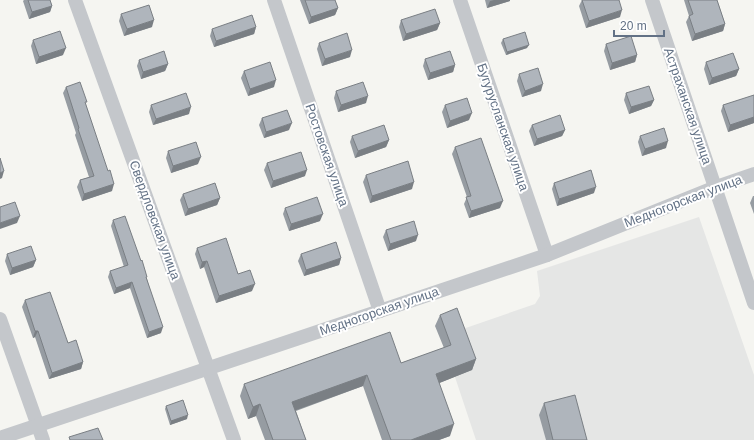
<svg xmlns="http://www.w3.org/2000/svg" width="754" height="440" font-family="Helvetica,sans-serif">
	<rect width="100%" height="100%" fill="#f5f5f1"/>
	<path fill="#e5e6e5" d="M699,217L754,375V440H476L455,377L472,370L457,331L535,304L540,296L537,271Z"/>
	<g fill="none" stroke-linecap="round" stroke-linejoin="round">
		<g stroke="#c4c7cb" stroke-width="14">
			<path d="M75,0L234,440"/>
			<path d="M274,0L380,311"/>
			<path d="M460,0L547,255"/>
			<path d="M652,0L754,303"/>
			<path d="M0,319L43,440"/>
			<path d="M0,438L547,255L716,187L754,174"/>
		</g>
	</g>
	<g fill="#969ca2">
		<path d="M24,0H50L52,6L50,12L29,19L23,1Z"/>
		<path d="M300,0H335L338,8L335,15L309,24Z"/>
		<path d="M485,0H510V1L487,8Z"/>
		<path d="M582,0L620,17L586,28L579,6Z"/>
		<path d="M684,0H717L725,24L723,31L692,41L686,22L689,16Z"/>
		<path d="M121,14L152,27L124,36L119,21Z"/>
		<path d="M401,20L440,23L437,30L403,41L399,27Z"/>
		<path d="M256,27L254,34L214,47L210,36L212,29Z"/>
		<path d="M503,39L527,48L506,55L501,43Z"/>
		<path d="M33,40L63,55L36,64L31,46Z"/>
		<path d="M319,43L350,57L322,66L317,49Z"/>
		<path d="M606,44L637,55L635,62L610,70L604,51Z"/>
		<path d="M425,59L455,65L453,72L428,80L423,66Z"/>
		<path d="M139,60L168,64L165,71L141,79L137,66Z"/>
		<path d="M706,62L739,69L736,76L709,85L704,69Z"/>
		<path d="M244,71L274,87L248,96L241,78Z"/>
		<path d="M519,74L541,91L522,97L517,81Z"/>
		<path d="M66,87L86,105L112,191L82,201L77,187L80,180L89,177L75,135L76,133L63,93Z"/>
		<path d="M336,91L366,103L338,112L334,98Z"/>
		<path d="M626,93L654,100L651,106L629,114L624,100Z"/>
		<path d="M754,96V123L728,132L721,111L723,105Z"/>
		<path d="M151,105L189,114L153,125L149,112Z"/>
		<path d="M445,105L469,120L447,128L442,112Z"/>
		<path d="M262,118L289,130L264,138L259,125Z"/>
		<path d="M532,125L565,130L562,136L534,146L529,131Z"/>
		<path d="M352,136L389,140L386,147L355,158L350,142Z"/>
		<path d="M640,136L666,148L642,156L638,142Z"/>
		<path d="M455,147L500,208L469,218L464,204L467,197L452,154Z"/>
		<path d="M168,151L198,164L171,173L166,158Z"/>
		<path d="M267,163L305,176L271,188L264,170Z"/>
		<path d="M366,175L412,189L370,203L363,182Z"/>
		<path d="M554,183L594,193L557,206L552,189Z"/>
		<path d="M183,194L220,198L217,205L185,216L180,200Z"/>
		<path d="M753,196H754V214L750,203Z"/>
		<path d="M285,208L320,221L289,231L283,214Z"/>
		<path d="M113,220L147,279L161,333L147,338L130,288L114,294L108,277L110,271L124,267L111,226Z"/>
		<path d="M386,230L416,241L388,251L383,237Z"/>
		<path d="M197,248L238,274L252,291L216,303L204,267L200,269L195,254Z"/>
		<path d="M7,254L36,260L33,267L10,275L5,261Z"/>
		<path d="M301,254L341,258L339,265L304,276L298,261Z"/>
		<path d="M25,300L68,343L83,362L81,369L49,379L35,337L33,338L22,307Z"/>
		<path d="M440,315L476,359L472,370L439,383L450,436L439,440H382L363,386L296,411L306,440H265L256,416L248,419L240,396L244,384L401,363L444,348L435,326Z"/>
		<path d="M544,403L587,440H546L539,415Z"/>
		<path d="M166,406L187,419L170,425L165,409Z"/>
	</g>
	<g fill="#7a7f84">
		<path d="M494,0H510V1L487,8L490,1Z"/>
		<path d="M52,6L50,12L29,19L32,12Z"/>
		<path d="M338,8L335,15L309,24L311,17Z"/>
		<path d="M622,10L620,17L586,28L589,21Z"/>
		<path d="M154,20L152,27L124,36L127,29Z"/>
		<path d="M440,23L437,30L403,41L406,34Z"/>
		<path d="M725,24L723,31L692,41L695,34Z"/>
		<path d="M256,27L254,34L214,47L216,41Z"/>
		<path d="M529,45L527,48L506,55L507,52Z"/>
		<path d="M66,48L63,55L36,64L39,57Z"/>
		<path d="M352,50L350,57L322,66L325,59Z"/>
		<path d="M637,55L635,62L610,70L612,63Z"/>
		<path d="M168,64L165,71L141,79L143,72Z"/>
		<path d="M455,65L453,72L428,80L430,73Z"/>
		<path d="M739,69L736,76L709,85L712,78Z"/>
		<path d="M276,80L274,87L248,96L250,89Z"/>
		<path d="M543,84L541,91L522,97L525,91Z"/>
		<path d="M368,96L366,103L338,112L341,105Z"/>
		<path d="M654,100L651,106L629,114L631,107Z"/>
		<path d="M191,107L189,114L153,125L156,119Z"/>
		<path d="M472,113L469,120L447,128L450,121Z"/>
		<path d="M754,117V123L728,132L730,125Z"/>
		<path d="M292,123L289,130L264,138L266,132Z"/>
		<path d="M565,130L562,136L534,146L537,139Z"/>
		<path d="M389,140L386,147L355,158L358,151Z"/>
		<path d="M668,141L666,148L642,156L645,149Z"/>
		<path d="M201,157L198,164L171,173L173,166Z"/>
		<path d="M307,170L305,176L271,188L273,181Z"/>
		<path d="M4,171L2,178L0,179V173Z"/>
		<path d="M414,182L412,189L370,203L372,196Z"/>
		<path d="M114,184L112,191L82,201L84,194Z"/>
		<path d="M596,187L594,193L557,206L559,199Z"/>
		<path d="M220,198L217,205L185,216L188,209Z"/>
		<path d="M503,201L500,208L469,218L471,211Z"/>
		<path d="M323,214L320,221L289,231L291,224Z"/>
		<path d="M20,216L17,223L0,229V223Z"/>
		<path d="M418,235L416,241L388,251L390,244Z"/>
		<path d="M341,258L339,265L304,276L306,270Z"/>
		<path d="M36,260L33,267L10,275L12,268Z"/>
		<path d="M207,261L204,267L200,269L202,262Z"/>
		<path d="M132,282L130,288L114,294L116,288Z"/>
		<path d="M255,284L252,291L216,303L219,296Z"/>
		<path d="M163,327L161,333L147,338L149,332Z"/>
		<path d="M35,331H38L35,337L33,338Z"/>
		<path d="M476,359L472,370L432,386L436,374Z"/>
		<path d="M83,362L81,369L49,379L52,373Z"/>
		<path d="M367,375L363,386L288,413L292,402Z"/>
		<path d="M260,404L256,416L248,419L253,407Z"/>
		<path d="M188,415L187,419L170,425L171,421Z"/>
		<path d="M454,424L450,436L439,440H411Z"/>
	</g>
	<g fill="#afb5bc" stroke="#7a7f84">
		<path d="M28,0H50L52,6L32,12Z"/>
		<path d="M305,0H335L338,8L311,17Z"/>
		<path d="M582,0H619L622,10L589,21Z"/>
		<path d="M688,0H717L725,24L695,34L689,16L693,14Z"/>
		<path d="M149,5L154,20L127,29L121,14Z"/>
		<path d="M435,9L440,23L406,34L401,20Z"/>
		<path d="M252,15L256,27L216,41L212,29Z"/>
		<path d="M60,31L66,48L39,57L33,40Z"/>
		<path d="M525,32L529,45L507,52L503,39Z"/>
		<path d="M347,33L352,50L325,59L319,43Z"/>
		<path d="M631,36L637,55L612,63L606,44Z"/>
		<path d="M164,51L168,64L143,72L139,60Z"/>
		<path d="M450,51L455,65L430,73L425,59Z"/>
		<path d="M733,53L739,69L712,78L706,62Z"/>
		<path d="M270,62L276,80L250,89L244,71Z"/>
		<path d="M538,68L543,84L525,91L519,74Z"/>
		<path d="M80,82L87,102H85L108,171L110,170L114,184L84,194L80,180L94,176L78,129L79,128L66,87Z"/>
		<path d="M363,82L368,96L341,105L336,91Z"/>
		<path d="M649,86L654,100L631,107L626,93Z"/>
		<path d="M186,93L191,107L156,119L151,105Z"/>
		<path d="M754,95V117L730,125L723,105Z"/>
		<path d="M467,98L472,113L450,121L445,105Z"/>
		<path d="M287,110L292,123L266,132L262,118Z"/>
		<path d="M560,115L565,130L537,139L532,125Z"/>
		<path d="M384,125L389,140L358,151L352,136Z"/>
		<path d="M664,128L668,141L645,149L640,136Z"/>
		<path d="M481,138L503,201L471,211L466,197L471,196L455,147Z"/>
		<path d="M196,142L201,157L173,166L168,151Z"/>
		<path d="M301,152L307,170L273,181L267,163Z"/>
		<path d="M0,158L4,171L0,173Z"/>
		<path d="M408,161L414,182L372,196L366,175Z"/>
		<path d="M591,170L596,187L559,199L554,183Z"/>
		<path d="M215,183L220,198L188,209L183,194Z"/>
		<path d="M317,197L323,214L291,224L285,208Z"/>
		<path d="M15,202L20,216L0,223V207Z"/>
		<path d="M125,216L141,261L142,260L147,277H146L163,327L149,332L132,282L116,288L110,271L128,265L113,220Z"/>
		<path d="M414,221L418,235L390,244L386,230Z"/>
		<path d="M226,238L238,274L250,270L255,284L219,296L207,261L202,262L197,248Z"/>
		<path d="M336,242L341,258L306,270L301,254Z"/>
		<path d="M31,246L36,260L12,268L7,254Z"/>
		<path d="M50,292L68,343L76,340L83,362L52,373L38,331H35L25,300Z"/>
		<path d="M457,308L476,359L436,374L454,424L411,440H391L367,375L292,402L306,440H273L260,404L253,407L244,384L390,332L401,363L451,345L440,315Z"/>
		<path d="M575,395L587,440H553L544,403Z"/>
		<path d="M183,400L188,415L171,421L166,406Z"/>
		<path d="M98,428L103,440H70L69,437Z"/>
	</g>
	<g text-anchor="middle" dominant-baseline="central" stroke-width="4" stroke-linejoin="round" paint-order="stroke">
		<g font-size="13" fill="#627185" stroke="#fff">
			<text transform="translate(688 106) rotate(71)">Астраханская улица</text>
			<text transform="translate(503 127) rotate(71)">Бугурусланская улица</text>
			<text transform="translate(327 155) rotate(71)">Ростовская улица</text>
			<text transform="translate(683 201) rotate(-21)">Медногорская улица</text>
			<text transform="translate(155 220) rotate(70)">Свердловская улица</text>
			<text transform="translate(379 311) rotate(-19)">Медногорская улица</text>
		</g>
	</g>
	<path d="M614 30v6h50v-6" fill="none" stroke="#627185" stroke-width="2"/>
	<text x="620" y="30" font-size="12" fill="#627185" stroke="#ffffff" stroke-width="3" paint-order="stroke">20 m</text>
</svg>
